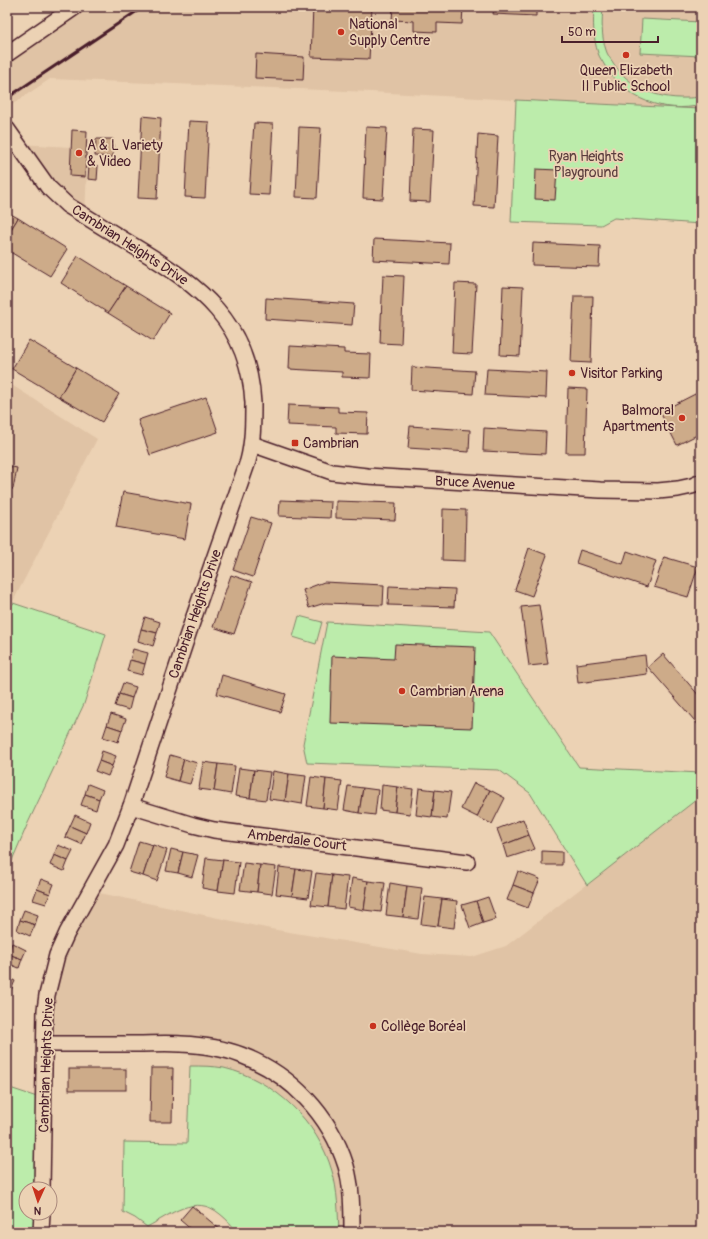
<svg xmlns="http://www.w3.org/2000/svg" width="708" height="1239" font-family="Pangolin,sans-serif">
	<rect width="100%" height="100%" fill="#ecd2b4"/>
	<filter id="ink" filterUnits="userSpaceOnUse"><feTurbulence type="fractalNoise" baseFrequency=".025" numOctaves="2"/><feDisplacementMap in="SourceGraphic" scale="8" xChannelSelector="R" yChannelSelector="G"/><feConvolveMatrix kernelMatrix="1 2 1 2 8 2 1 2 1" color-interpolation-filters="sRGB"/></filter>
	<g filter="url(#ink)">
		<g fill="#e0c3a5">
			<path d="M74,7H701V109L549,102L371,92L50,79L7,108V52Z"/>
			<path d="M20,144L88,148L85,215L67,204Z"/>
			<path d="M7,382L97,439L7,613Z"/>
			<path d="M701,796V1232H238L220,1214L211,1208L201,1205H189L147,1227L135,1218L123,1212L124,1142L187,1143L191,1044L44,1043L46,995L90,891L271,929L422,954L472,957L506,946Z"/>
		</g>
		<g fill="#bcecab" stroke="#83866b">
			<path d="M594,7H603C602,21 601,36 606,50C607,54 610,58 612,61C628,87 656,99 686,98C691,98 696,98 701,96V105C665,114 624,99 605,66C603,62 599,57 598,53C593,38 593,22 594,7Z"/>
			<path d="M642,19L701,22V56L640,53Z"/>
			<path d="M516,100L701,109V224L614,218L601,225L511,222Z"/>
			<path d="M13,603L106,634L84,704L28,823L7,872V613Z"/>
			<path d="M299,616L322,622L316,644L293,637Z"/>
			<path d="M327,622L489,632L579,767L701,773V796L587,885L530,793L499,770L307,763L303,744Z"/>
			<path d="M190,1066C201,1066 213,1066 224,1068C275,1080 318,1122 332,1171C338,1190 338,1213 339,1232H238C232,1226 227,1219 220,1214C195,1193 170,1215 147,1227L135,1218L123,1212L124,1142L187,1143Z"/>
			<path d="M7,1087L43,1099L42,1189H26V1213H41L40,1232H7Z"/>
		</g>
		<g fill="#cdab89" stroke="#4a1f2b">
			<path d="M313,7H372L369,59L311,57Z"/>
			<path d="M393,7H463L462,24L437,23V32L414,31V21L392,20Z"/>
			<path d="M494,7H536V16L493,14Z"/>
			<path d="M256,54L304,57L303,80L255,78Z"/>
			<path d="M142,116L161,118L157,199L138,198Z"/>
			<path d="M189,121L209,122L205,198L185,197Z"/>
			<path d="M254,123L273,124L269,195L249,194Z"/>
			<path d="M299,127L321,128L317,198L296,197Z"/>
			<path d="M366,127L387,128L383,199L363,198Z"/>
			<path d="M413,129L434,130L430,202L410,201Z"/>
			<path d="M72,130L87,131L85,177L70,176Z"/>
			<path d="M478,134L498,136L494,207L474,206Z"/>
			<path d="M96,139H113V157L95,156Z"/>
			<path d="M89,165L98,166L97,180L88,179Z"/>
			<path d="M536,169L557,170L555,200L535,199Z"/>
			<path d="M7,212L18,218L7,236Z"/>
			<path d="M18,218L67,249L50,276L7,250V236Z"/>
			<path d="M374,239L450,243L449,264L373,260Z"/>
			<path d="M533,243L600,246L599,267L532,265Z"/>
			<path d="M78,256L126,286L108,313L61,283Z"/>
			<path d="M383,275L404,276L401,344L380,343Z"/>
			<path d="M455,283L476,284L472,354L452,353Z"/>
			<path d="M126,286L170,313L153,341L108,313Z"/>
			<path d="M503,286L523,287L520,356L500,355Z"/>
			<path d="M574,296H593L591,363L571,362Z"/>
			<path d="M266,298L354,304L352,325L265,319Z"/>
			<path d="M29,340L76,368L59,397L12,369Z"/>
			<path d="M290,346L344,349V353L371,354L370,378L342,377V372L289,369Z"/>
			<path d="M412,367L475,371L473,394L411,390Z"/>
			<path d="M76,368L119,394L102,422L59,397Z"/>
			<path d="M487,369L547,372L546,398L485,395Z"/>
			<path d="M568,388L587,389L585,453H566Z"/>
			<path d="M701,391V433L677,445L660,412Z"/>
			<path d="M206,397L218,432L150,455L138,420Z"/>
			<path d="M288,405L338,407V412L368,413L367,434L336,433V427L287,425Z"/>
			<path d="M410,426L470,430L469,452L408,448Z"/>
			<path d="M484,428L546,432L545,454L483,451Z"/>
			<path d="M7,466L17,468L13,489L7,488Z"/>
			<path d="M123,492L191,504L185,539L116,527Z"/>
			<path d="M280,500L331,502L330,518L279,516Z"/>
			<path d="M336,501L396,503L395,520L336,518Z"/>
			<path d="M443,509L466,510L465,561L442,560Z"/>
			<path d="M251,517L271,523L253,577L233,570Z"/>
			<path d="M529,548L547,555L532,596L515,590Z"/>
			<path d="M580,550L623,564L627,551L656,561L647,587L576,563Z"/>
			<path d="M664,557L698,567L688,597L654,587Z"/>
			<path d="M231,575L252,582L234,634L213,627Z"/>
			<path d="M324,582L384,585L383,605L325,603L309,608L303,590Z"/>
			<path d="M389,586L455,589L454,607L388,605Z"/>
			<path d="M539,605L548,664L529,666L521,607Z"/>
			<path d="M145,617L160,622L157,633L141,629Z"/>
			<path d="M141,629L157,633L153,646L138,641Z"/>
			<path d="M395,644L475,647L472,728L330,723L332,656L394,659Z"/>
			<path d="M133,649L148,653L145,664L130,660Z"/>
			<path d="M663,654L701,698V728L648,667Z"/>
			<path d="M645,655L647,674L578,683L576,664Z"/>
			<path d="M130,660L145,664L142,675L127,671Z"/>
			<path d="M222,675L286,694L280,712L217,694Z"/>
			<path d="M123,683L136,687L132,698L119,694Z"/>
			<path d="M119,694L132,698L129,710L115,706Z"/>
			<path d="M111,714L126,719L122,730L107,725Z"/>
			<path d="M107,725L122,730L118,742L103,737Z"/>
			<path d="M102,751L116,756L112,766L99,761Z"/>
			<path d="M170,755L184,759L178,781L164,777Z"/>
			<path d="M184,759L197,763L190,784L178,781Z"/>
			<path d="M99,761L112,766L108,776L95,771Z"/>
			<path d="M203,762L218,764L214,791L199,789Z"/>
			<path d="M218,764L235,766L231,794L214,791Z"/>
			<path d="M239,768L254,770L250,798L235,796Z"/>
			<path d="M254,770L270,772L266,800L250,798Z"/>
			<path d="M273,771L289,774L285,801L269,799Z"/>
			<path d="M289,774L306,776L302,804L285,801Z"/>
			<path d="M311,777L326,779L323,808L307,806Z"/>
			<path d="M326,779L342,781L338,810L323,808Z"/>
			<path d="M474,783L490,790L477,817L461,809Z"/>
			<path d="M88,784L103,790L99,799L85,794Z"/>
			<path d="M382,785L398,787L395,812L380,810Z"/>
			<path d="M348,786L363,788L359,813L344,810Z"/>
			<path d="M398,787L413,789L410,814L395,812Z"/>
			<path d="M363,788L378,790L375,815L359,813Z"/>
			<path d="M419,788L435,790L432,817L416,815Z"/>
			<path d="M435,790L451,792L447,819L432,817Z"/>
			<path d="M490,790L505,798L492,824L477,817Z"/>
			<path d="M85,794L99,799L96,810L81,805Z"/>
			<path d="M75,815L90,822L86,833L70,826Z"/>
			<path d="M523,819L529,835L503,845L497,829Z"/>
			<path d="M70,826L86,833L81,844L65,837Z"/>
			<path d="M529,835L535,849L507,858L503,845Z"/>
			<path d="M139,841L153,845L143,876L129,872Z"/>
			<path d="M58,845L73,851L68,861L54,855Z"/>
			<path d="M153,845L167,850L157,881L143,876Z"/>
			<path d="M171,849L183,852L178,873L166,871Z"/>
			<path d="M542,851L562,852V865H542Z"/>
			<path d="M183,852L198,855L192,877L178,873Z"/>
			<path d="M54,855L68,861L64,871L50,865Z"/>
			<path d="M206,858L223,860L218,891L202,888Z"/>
			<path d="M223,860L239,862L235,893L218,891Z"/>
			<path d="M244,863L260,865L257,892L240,890Z"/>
			<path d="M260,865L276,867L272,894L257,892Z"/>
			<path d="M279,867L296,869L292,896L276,894Z"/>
			<path d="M296,869L312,871L308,898L292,896Z"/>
			<path d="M518,871L540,879L534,893L513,885Z"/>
			<path d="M316,873L332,875L328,907L311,905Z"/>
			<path d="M332,875L348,877L344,909L328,907Z"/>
			<path d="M352,878L368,881L364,910L348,907Z"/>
			<path d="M41,879L54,884L50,894L37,889Z"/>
			<path d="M368,881L385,883L381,912L364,910Z"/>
			<path d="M390,883L407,886L403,917L386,915Z"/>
			<path d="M513,885L534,893L528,908L507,900Z"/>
			<path d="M407,886L422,888L418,919L403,917Z"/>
			<path d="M37,889L50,894L46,904L33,900Z"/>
			<path d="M425,897L442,899L438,926L421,924Z"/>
			<path d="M488,897L496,919L483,923L476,901Z"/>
			<path d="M442,899L457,901L454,928L438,926Z"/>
			<path d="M476,901L483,923L470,928L462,905Z"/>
			<path d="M24,910L38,915L35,925L20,920Z"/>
			<path d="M20,920L35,925L30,936L17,930Z"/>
			<path d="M12,943L26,950L22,959L8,954Z"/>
			<path d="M8,954L22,959L19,968L7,963Z"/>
			<path d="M7,977L15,981L11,990L7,988Z"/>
			<path d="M151,1068H173L172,1122H150Z"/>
			<rect x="69" y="1069" width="57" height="21"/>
			<path d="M192,1206L222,1231L221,1232H194L180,1220Z"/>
		</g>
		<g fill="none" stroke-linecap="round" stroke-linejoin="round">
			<g stroke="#4a1f2b" stroke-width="18">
				<g id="minor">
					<path d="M7,54L75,7"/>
					<path d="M7,129L48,187L67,205C90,219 113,233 137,248C200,286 249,323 253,403C253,423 253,442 248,461L188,634L131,806L116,845L67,933L57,955L47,995L45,1010L42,1189"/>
					<path d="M252,444L332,472L367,476L600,490L658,491L678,489L692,486L701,482"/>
					<path d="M131,806L193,825L214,830L467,862"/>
					<path d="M45,1044C75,1044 106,1044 136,1044C151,1044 166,1043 181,1044C201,1045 223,1048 241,1055C291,1074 330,1115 346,1166C352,1187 352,1210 352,1232"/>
					<path d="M41,1232L42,1213"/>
				</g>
			</g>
			<use href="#minor" stroke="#ecd2b4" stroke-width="15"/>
			<path stroke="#4a1f2b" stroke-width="3" d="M7,98L143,7"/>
		</g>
	</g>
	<g fill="#c8321e" stroke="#ecd2b4" stroke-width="1.5">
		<circle cx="341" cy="32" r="4"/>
		<circle cx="626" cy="55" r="4"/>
		<circle cx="79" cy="153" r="4"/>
		<circle cx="572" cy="373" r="4"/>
		<circle cx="682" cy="418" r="4"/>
		<rect x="291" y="439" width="8" height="8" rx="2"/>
		<circle cx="402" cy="691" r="4"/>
		<circle cx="373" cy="1026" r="4"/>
	</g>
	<g text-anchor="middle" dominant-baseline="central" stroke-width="3.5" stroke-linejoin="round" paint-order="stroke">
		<g font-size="14" fill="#4a1f2b" stroke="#ecd2b4" text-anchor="start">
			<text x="349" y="24">National<tspan x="349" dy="16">Supply Centre</tspan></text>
			<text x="626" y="70" text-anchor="middle">Queen Elizabeth<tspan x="626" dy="16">II Public School</tspan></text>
			<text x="87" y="145">A &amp; L Variety<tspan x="87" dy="16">&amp; Video</tspan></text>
			<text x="580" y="373">Visitor Parking</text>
			<text x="674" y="410" text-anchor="end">Balmoral<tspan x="674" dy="16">Apartments</tspan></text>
			<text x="303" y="443">Cambrian</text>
			<text x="410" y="691">Cambrian Arena</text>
			<text x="381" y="1026">Collège Boréal</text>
		</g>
		<g font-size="14" fill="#5b3e3e" stroke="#ecd2b4">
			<text x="586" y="156">Ryan Heights<tspan x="586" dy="16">Playground</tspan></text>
		</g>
		<g font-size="14" fill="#4a1f2b" stroke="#ecd2b4">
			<text transform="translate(130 245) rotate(33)">Cambrian Heights Drive</text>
			<text transform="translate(475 483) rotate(3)">Bruce Avenue</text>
			<text transform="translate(195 614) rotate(-71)">Cambrian Heights Drive</text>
			<text transform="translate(297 840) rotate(7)">Amberdale Court</text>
			<text transform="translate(46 1065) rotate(-88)">Cambrian Heights Drive</text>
		</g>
	</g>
	<rect width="708" height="1239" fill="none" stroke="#ecd2b4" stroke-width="24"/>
	<rect x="12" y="12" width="684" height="1215" fill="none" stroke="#4a1f2b" stroke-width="1.5" filter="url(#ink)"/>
	<g transform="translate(38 1201) rotate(183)"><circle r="19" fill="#ecd2b4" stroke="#ab8a7d"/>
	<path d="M0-3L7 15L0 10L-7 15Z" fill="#c8321e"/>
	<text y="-6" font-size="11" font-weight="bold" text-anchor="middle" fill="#4a1f2b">N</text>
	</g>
	<path d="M562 36v6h96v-6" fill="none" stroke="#4a1f2b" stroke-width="2"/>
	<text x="568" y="36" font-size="12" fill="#4a1f2b" stroke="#ecd2b4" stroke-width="3" paint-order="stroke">50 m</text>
</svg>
